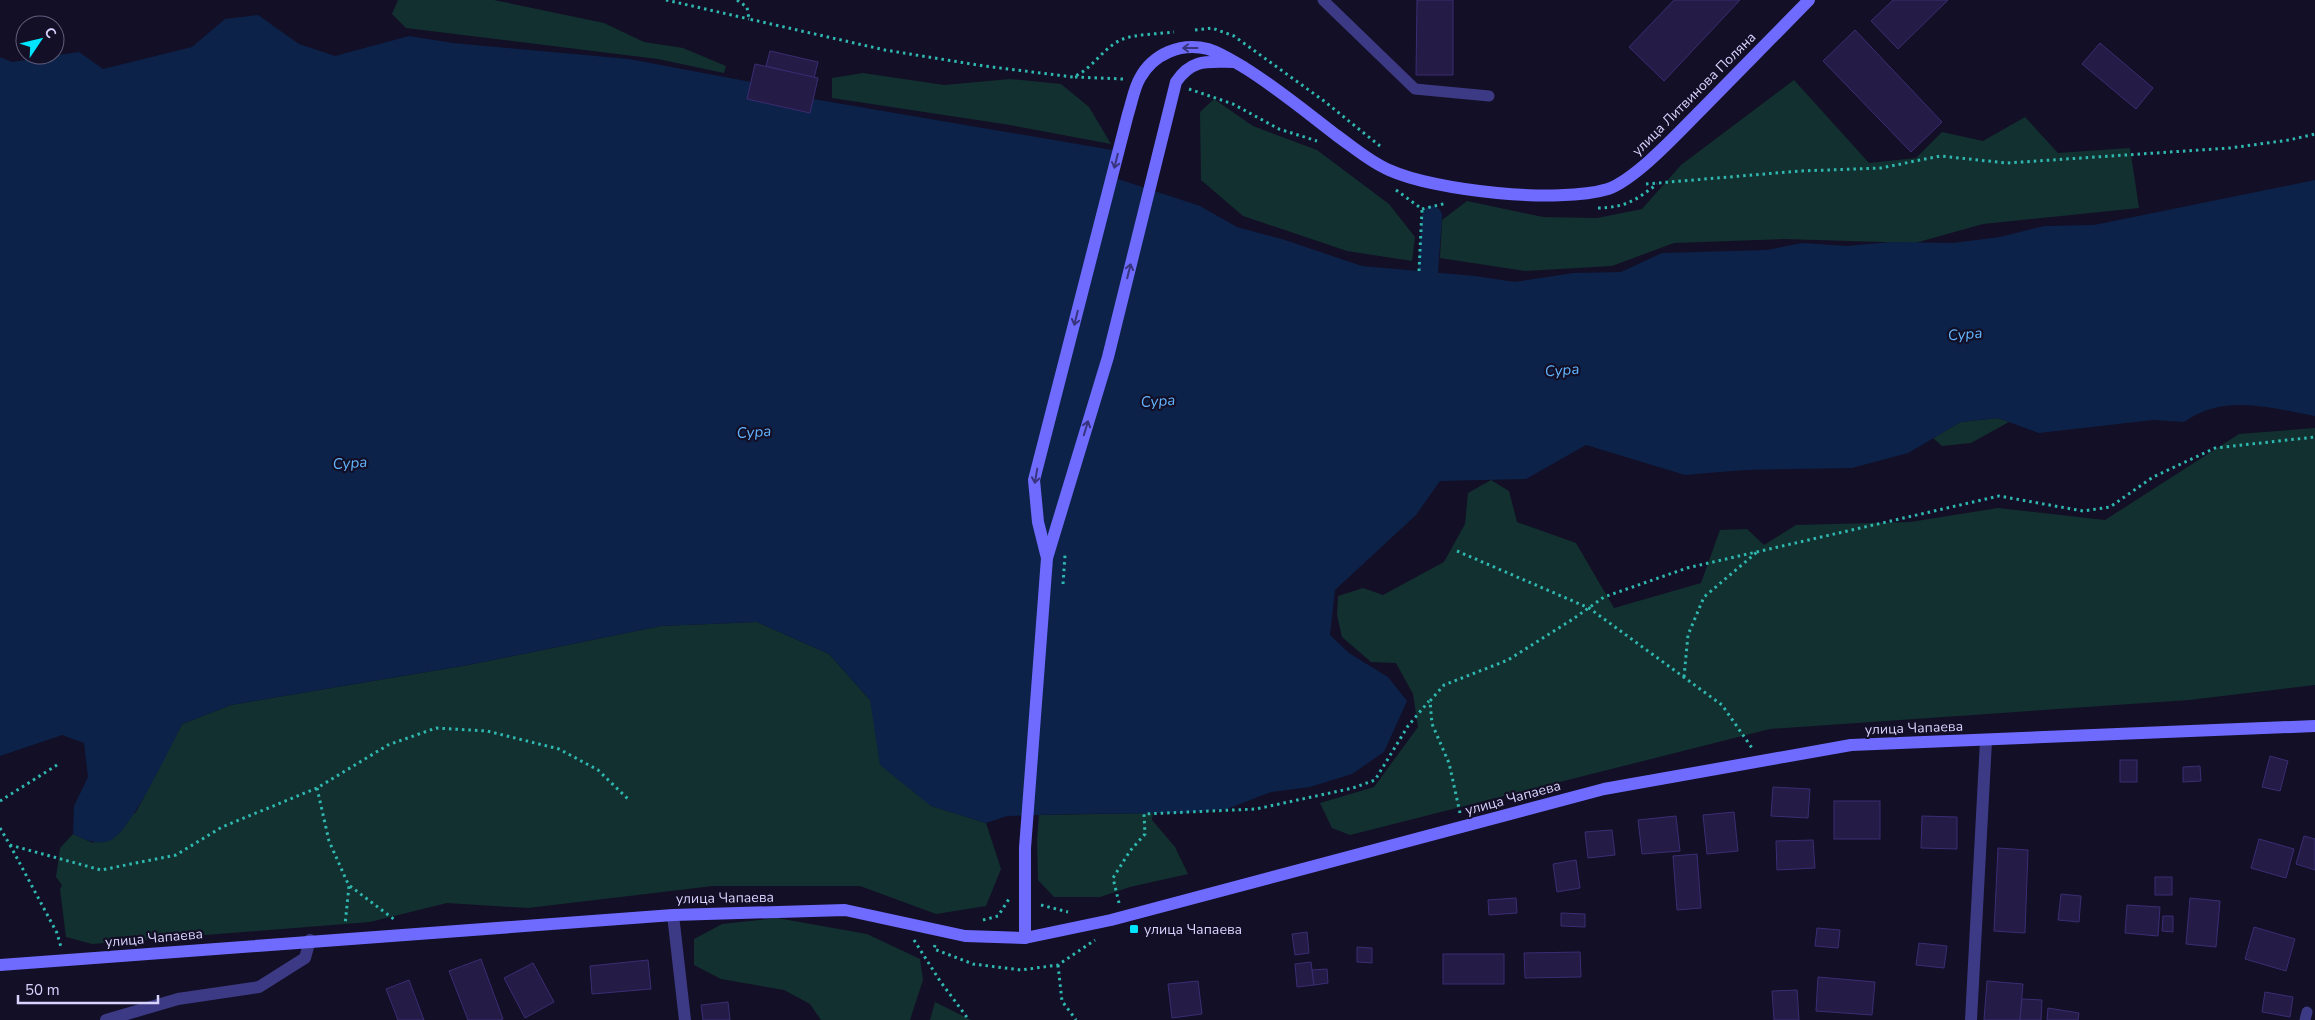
<svg xmlns="http://www.w3.org/2000/svg" width="2315" height="1020" font-family="'Nunito Sans',sans-serif">
	<rect width="100%" height="100%" fill="#130f26"/>
	<g fill="#12302f">
		<path d="M398,0H494L604,23L644,42L683,48L726,66L724,73L658,59L406,28L392,14Z"/>
		<path d="M863,73L944,85L1010,79L1061,84L1089,107L1111,144L1010,125L832,98V78Z"/>
		<path d="M1794,80L1869,163L1916,158L1942,132L1983,141L2025,117L2058,153L2130,148L2139,208L1983,224L1915,243L1784,239L1674,243L1612,266L1525,271L1440,258L1442,220L1467,201L1543,217L1597,218L1642,209L1681,165Z"/>
		<path d="M1214,99L1253,126L1317,150L1389,204L1415,237L1412,261L1347,251L1243,216L1201,180L1200,112Z"/>
		<path d="M1998,418L2009,422L1971,443L1942,446L1933,438L1961,422Z"/>
		<path d="M2315,428V685L2189,700L1770,729L1350,835L1332,828L1320,803L1374,787L1418,727L1413,694L1396,663L1371,662L1342,637L1337,615L1338,596L1363,588L1383,595L1444,562L1465,524L1468,493L1491,480L1509,491L1517,522L1576,543L1614,608L1701,583L1720,530L1747,529L1764,545L1796,525L1910,522L1998,508L2105,520L2239,434Z"/>
		<path d="M757,622L829,654L870,700L931,806L986,823L1001,869L986,906L936,914L860,886H713L528,908L447,903L370,922L92,944L66,937L60,889L62,885L56,877L60,848L73,834L93,843L136,812L182,724L231,705L468,665L661,626Z"/>
		<path d="M1153,813L1152,820L1175,847L1188,874L1130,887L1100,897H1054L1038,880L1037,839L1039,815Z"/>
		<path d="M777,918L867,934L920,959L923,980L910,1020H821L810,1004L784,990L721,979L694,965V939L722,924Z"/>
		<path d="M935,1002L971,1020H930Z"/>
	</g>
	<path fill="#0c2248" d="M258,15L299,44L335,56L409,36L453,43L629,59L751,82L747,99L809,113L813,99L1118,151L1112,177L1200,206L1237,227L1285,240L1362,266L1475,276L1515,282L1573,273L1621,272L1662,253L1767,250L1802,243L1847,246L1891,242L1953,243L2000,237L2044,226L2094,225L2315,180V416C2271,408 2224,393 2184,422L2153,420L2039,433L1998,418L1961,422L1908,453L1852,468L1744,470L1685,475L1586,445L1526,479L1440,481L1416,515L1335,590L1330,635L1349,653L1388,677L1407,701L1384,752L1352,774L1310,787L1271,792L1227,809L1186,813L1068,814L1007,816L986,823L931,806L880,765L870,700L829,654L757,622L661,626L468,665L231,705L182,724C171,746 129,835 109,841C95,845 86,840 73,834L74,806L88,777L84,743L62,735L0,756V57L12,62L79,52L103,69L192,47L225,19Z"/>
	<g fill="none" stroke-linecap="round" stroke-linejoin="round">
		<path stroke="#0c2248" stroke-width="20" d="M1428,272L1432,216"/>
	</g>
	<g fill="#241b47" stroke="#3b2d73">
		<path d="M1417,0H1453V75H1416Z"/>
		<path d="M1674,0H1740L1664,81L1629,47Z"/>
		<path d="M1893,0H1948L1898,49L1871,21Z"/>
		<path d="M1855,30L1942,122L1911,152L1823,61Z"/>
		<path d="M2100,43L2153,88L2136,109L2082,64Z"/>
		<path d="M770,51L818,62L814,78L766,66Z"/>
		<path d="M755,64L818,78L810,113L747,99Z"/>
		<path d="M2270,756L2288,761L2280,791L2262,787Z"/>
		<rect x="2120" y="760" width="17" height="22"/>
		<path d="M2200,766L2201,781L2183,782V767Z"/>
		<path d="M1773,787L1810,789L1808,818L1771,816Z"/>
		<rect x="1834" y="801" width="46" height="38"/>
		<path d="M1734,812L1738,851L1707,854L1703,815Z"/>
		<path d="M1676,816L1680,851L1642,854L1638,820Z"/>
		<path d="M1922,816L1957,817V849L1921,848Z"/>
		<path d="M1612,830L1615,855L1588,858L1585,832Z"/>
		<path d="M2304,836L2315,839V870L2296,864Z"/>
		<path d="M2259,839L2294,849L2286,878L2251,868Z"/>
		<path d="M1813,840L1815,868L1777,870L1776,841Z"/>
		<path d="M1998,848L2028,850L2025,933L1994,931Z"/>
		<path d="M1697,854L1701,908L1677,910L1673,856Z"/>
		<path d="M1576,860L1580,888L1557,892L1553,864Z"/>
		<rect x="2155" y="877" width="17" height="18"/>
		<path d="M2061,894L2081,896L2079,922L2058,920Z"/>
		<path d="M1516,898L1517,913L1489,915L1488,900Z"/>
		<path d="M2190,898L2220,901L2216,947L2186,944Z"/>
		<path d="M2127,905L2160,907L2158,936L2125,933Z"/>
		<path d="M1561,913L1585,914V927L1561,926Z"/>
		<path d="M2163,916H2173V932L2162,931Z"/>
		<path d="M2254,927L2295,939L2286,971L2245,959Z"/>
		<path d="M1817,928L1840,930L1838,948L1815,946Z"/>
		<path d="M1307,932L1309,953L1295,955L1292,934Z"/>
		<path d="M1919,943L1947,946L1944,968L1916,965Z"/>
		<path d="M1357,947L1372,948V963L1357,962Z"/>
		<path d="M1580,952L1581,977L1525,978L1524,953Z"/>
		<rect x="1443" y="954" width="61" height="30"/>
		<path d="M481,959L503,1019L500,1020H468L449,971Z"/>
		<path d="M648,960L651,989L592,994L590,966Z"/>
		<path d="M1311,962L1314,985L1297,987L1295,964Z"/>
		<path d="M533,963L554,1002L525,1018L504,978Z"/>
		<path d="M1327,969L1328,983L1314,985L1312,970Z"/>
		<path d="M1818,977L1875,982L1872,1015L1816,1011Z"/>
		<path d="M409,980L424,1020H398L386,989Z"/>
		<path d="M1198,981L1202,1014L1172,1018L1168,984Z"/>
		<path d="M1987,981L2023,984L2020,1020H1984Z"/>
		<path d="M1797,990L1799,1020H1774L1772,991Z"/>
		<path d="M2265,992L2293,997L2290,1017L2262,1012Z"/>
		<path d="M2022,999L2042,1000L2041,1020H2020Z"/>
		<path d="M728,1002L730,1020H703L701,1005Z"/>
		<path d="M2048,1008L2079,1013L2078,1020H2047Z"/>
	</g>
	<g fill="none" stroke-linecap="round" stroke-linejoin="round">
		<g stroke="#2fb8b0" stroke-width="3" stroke-dasharray="2.5 4" stroke-linecap="butt">
			<path d="M666,0L749,19"/>
			<path d="M737,0L747,7L749,19L885,50L984,66L1073,77C1093,69 1103,47 1123,39C1136,34 1159,34 1174,32"/>
			<path d="M1195,30L1212,28L1234,36L1324,101L1380,146"/>
			<path d="M1075,77L1123,79"/>
			<path d="M1189,89L1233,104L1279,129L1317,141"/>
			<path d="M1646,184L1800,171L1881,168L1940,156L2007,163L2230,148L2289,140L2315,134"/>
			<path d="M1396,190L1422,209"/>
			<path d="M1598,208C1626,207 1635,201 1657,184"/>
			<path d="M1422,209L1447,203"/>
			<path d="M1419,271L1422,209"/>
			<path d="M1457,551L1589,608L1722,705L1752,748"/>
			<path d="M1063,584L1065,555"/>
			<path d="M1684,677L1688,635L1704,597L1757,552"/>
			<path d="M317,788L329,841L349,886L345,925"/>
			<path d="M0,801L57,765"/>
			<path d="M1460,813L1449,763L1432,724L1430,701L1444,685L1508,660L1573,619L1604,597L1687,568L1999,496L2083,511L2110,507L2153,477L2215,448L2315,437"/>
			<path d="M0,828L10,845L101,870L176,855L222,827L317,788L388,745L436,728L487,731L559,749L598,770L629,800"/>
			<path d="M10,845L57,933L61,947"/>
			<path d="M350,886L395,920"/>
			<path d="M1119,903L1113,878L1130,851L1145,834L1144,814L1256,809L1353,788L1375,780L1408,726L1429,701"/>
			<path d="M1041,905L1068,912"/>
			<path d="M983,920L998,916L1009,899"/>
			<path d="M914,940L940,981L969,1020"/>
			<path d="M935,945L934,949L973,964L1021,970L1058,965L1095,940"/>
			<path d="M1058,965L1062,1001L1076,1020"/>
		</g>
		<g stroke="#3d3a85" stroke-width="11">
			<path d="M1323,0L1415,89L1489,96"/>
			<path d="M2305,1020L2307,1012"/>
		</g>
		<g stroke="#3d3a85" stroke-width="12">
			<path d="M673,915L685,1020"/>
			<path d="M106,1020L178,999L259,987L305,958L310,940"/>
			<path d="M1971,1020L1986,741"/>
		</g>
		<g stroke="#6f6bff" stroke-width="12">
			<path d="M1047,558L1038,522L1034,480L1128,114C1132,102 1134,88 1140,78C1153,54 1181,42 1208,49C1221,53 1233,61 1245,68C1277,88 1306,112 1336,135C1353,147 1370,162 1389,170C1435,191 1559,204 1608,189C1636,179 1678,133 1700,111C1736,74 1773,37 1809,0"/>
			<path d="M1025,938V848L1047,558L1108,357L1176,82C1192,58 1208,62 1234,62"/>
			<path d="M0,965L673,915L845,910L965,936L1025,938L1111,920L1604,789L1851,745L2315,726"/>
		</g>
	</g>
	<defs><path id="oneway-shaft" d="M-6 0H5M1.5-3L5.5 0L1.5 3" fill="none" stroke-width="1.6" stroke-linecap="round" stroke-linejoin="round" transform="scale(1.25)"/></defs>
	<g stroke="#38347d">
		<use href="#oneway-shaft" transform="translate(1190 48) rotate(180)"/>
		<use href="#oneway-shaft" transform="translate(1116 161) rotate(104)"/>
		<use href="#oneway-shaft" transform="translate(1129 271) rotate(-76)"/>
		<use href="#oneway-shaft" transform="translate(1076 318) rotate(104)"/>
		<use href="#oneway-shaft" transform="translate(1086 428) rotate(-73)"/>
		<use href="#oneway-shaft" transform="translate(1036 476) rotate(100)"/>
	</g>
	<rect fill="#00e5ff" stroke="#130f26" stroke-width="2" x="1129" y="924" width="10" height="10" rx="2.5"/>
	<g text-anchor="middle" dominant-baseline="central" stroke-width="4.5" stroke-linejoin="round" paint-order="stroke">
		<g font-size="14" fill="#d9d4ff" stroke="#130f26">
			<text transform="translate(1694 94) rotate(-45)">улица Литвинова Поляна</text>
			<text transform="translate(1914 728) rotate(-2)">улица Чапаева</text>
			<text transform="translate(1513 798) rotate(-15)">улица Чапаева</text>
			<text transform="translate(725 898) rotate(-1)">улица Чапаева</text>
			<text transform="translate(154 938) rotate(-5)">улица Чапаева</text>
		</g>
		<g font-size="14" fill="#d9d4ff" stroke="#130f26" text-anchor="start">
			<text x="1144" y="929">улица Чапаева</text>
		</g>
		<g font-size="15" font-style="italic" fill="#62b6ff" stroke="#130f26">
			<text transform="translate(1965 334) rotate(-5)">Сура</text>
			<text transform="translate(1562 370) rotate(-5)">Сура</text>
			<text transform="translate(1158 401) rotate(-4)">Сура</text>
			<text transform="translate(754 432) rotate(-4)">Сура</text>
			<text transform="translate(350 463) rotate(-4)">Сура</text>
		</g>
	</g>
	<g transform="translate(40 40) rotate(55)"><circle r="24" fill="#130f26" stroke="#625e7d"/>
	<path d="M0-4L9 19L0 12L-9 19Z" fill="#00e5ff"/>
	<text y="-8" font-size="14" font-weight="bold" text-anchor="middle" fill="#d9d4ff">С</text>
	</g>
	<path d="M18 995v8h140v-8" fill="none" stroke="#d9d4ff" stroke-width="2.5"/>
	<text x="25" y="995" font-size="15" fill="#d9d4ff" stroke="#130f26" stroke-width="4" paint-order="stroke">50 m</text>
</svg>
